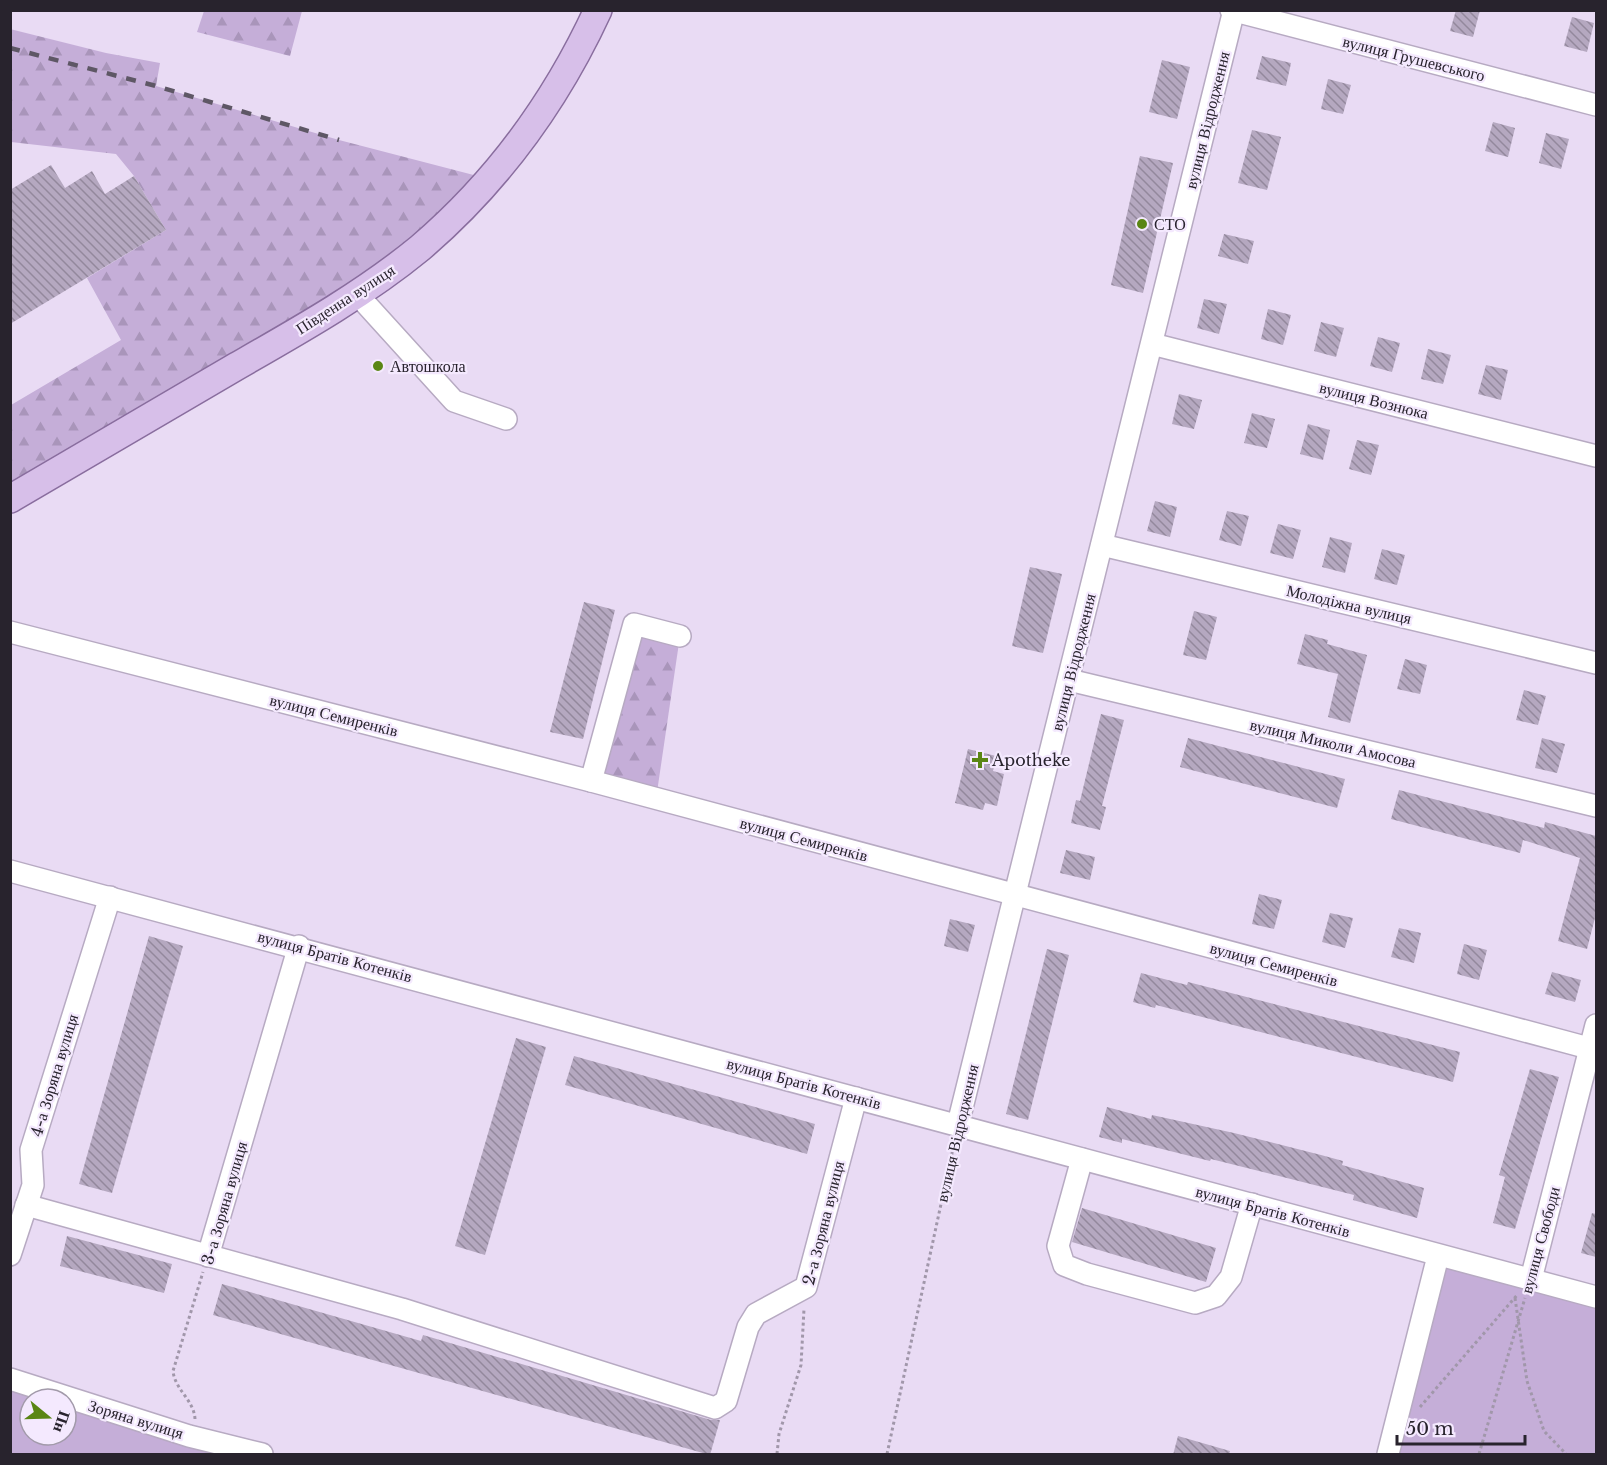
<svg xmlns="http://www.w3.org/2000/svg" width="1607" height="1465" font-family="'Libre Baskerville',serif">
	<defs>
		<pattern id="forest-firs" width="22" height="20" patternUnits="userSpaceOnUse" patternTransform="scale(1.5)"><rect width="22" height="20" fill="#c5aed8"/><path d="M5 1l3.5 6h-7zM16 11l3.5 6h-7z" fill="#a995ba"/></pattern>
		<pattern id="building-back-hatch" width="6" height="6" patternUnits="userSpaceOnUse" patternTransform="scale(1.5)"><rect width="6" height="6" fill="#b5a8c0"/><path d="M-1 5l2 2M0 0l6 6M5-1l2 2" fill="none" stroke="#93889c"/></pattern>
	</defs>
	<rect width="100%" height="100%" fill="#e9dbf4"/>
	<g fill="#c5aed8">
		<path d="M1438,1256L1596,1297V1454H1388Z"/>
		<path d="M10,1384L64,1399H30V1435H66V1400L260,1454H11Z"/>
	</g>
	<g fill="url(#forest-firs)">
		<path d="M204,11V10L302,11L290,56L197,32Z"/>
		<path d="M10,29L106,53L160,63L156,86L339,140L489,179L446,223L11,499V405L121,340L87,278L166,230L134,176L116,154L11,142Z"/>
		<path d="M634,624L680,636L656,799L591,781Z"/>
	</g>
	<g fill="url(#building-back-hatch)">
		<path d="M1456,10H1480L1473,37L1450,31Z"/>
		<path d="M1572,17L1594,23L1587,52L1564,46Z"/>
		<path d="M1262,56L1291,63L1286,86L1256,79Z"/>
		<path d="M1162,60L1190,67L1177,119L1149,112Z"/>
		<path d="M1328,79L1351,85L1343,114L1321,109Z"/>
		<path d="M1493,122L1515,128L1508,157L1485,151Z"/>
		<path d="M1252,130L1281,137L1267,190L1238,183Z"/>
		<path d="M1546,133L1569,139L1561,169L1539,163Z"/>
		<path d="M1140,156L1173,163L1143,293L1111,285Z"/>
		<path d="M51,165L65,188L92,171L105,194L134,176L166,230L10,324V190Z"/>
		<path d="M1224,234L1254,241L1248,264L1218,256Z"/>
		<path d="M1204,299L1227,304L1219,334L1197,328Z"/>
		<path d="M1268,309L1291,315L1283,345L1261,339Z"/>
		<path d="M1321,322L1344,328L1336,357L1314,351Z"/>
		<path d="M1378,337L1400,343L1392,372L1370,366Z"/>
		<path d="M1428,349L1451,355L1443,384L1421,379Z"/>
		<path d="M1486,365L1508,370L1501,400L1478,394Z"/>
		<path d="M1179,394L1202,400L1194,429L1172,424Z"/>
		<path d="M1252,413L1275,419L1267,448L1244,443Z"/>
		<path d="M1308,424L1330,430L1323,460L1300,454Z"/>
		<path d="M1357,440L1379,445L1371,475L1349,469Z"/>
		<path d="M1155,501L1177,507L1170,537L1147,531Z"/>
		<path d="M1227,511L1249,516L1241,546L1219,540Z"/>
		<path d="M1278,524L1301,530L1293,559L1270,553Z"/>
		<path d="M1330,537L1352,543L1345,573L1322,567Z"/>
		<path d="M1382,549L1405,555L1397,585L1374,579Z"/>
		<path d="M1030,567L1062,574L1043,653L1012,646Z"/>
		<path d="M584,602L615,610L583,739L550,732Z"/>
		<path d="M1194,611L1217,617L1206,660L1183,655Z"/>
		<path d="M1305,634L1328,640L1327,644L1367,655L1350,723L1328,717L1338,674L1297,664Z"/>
		<path d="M1405,659L1427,665L1420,694L1397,689Z"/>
		<path d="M1524,690L1546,696L1538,725L1516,720Z"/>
		<path d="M1101,714L1124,720L1102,806L1106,807L1100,830L1071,823L1076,800L1080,801Z"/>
		<path d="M1188,738L1345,779L1337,808L1180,767Z"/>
		<path d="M1542,738L1565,744L1557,773L1535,768Z"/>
		<path d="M968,749L996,756L993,771L1004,774L997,806L985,803L983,810L955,803Z"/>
		<path d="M1399,790L1544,828L1545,822L1596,836V914L1587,949L1558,941L1580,858L1523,840L1520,853L1391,819Z"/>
		<path d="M1066,850L1095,857L1090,880L1060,873Z"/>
		<path d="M1259,894L1282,900L1274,929L1252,924Z"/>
		<path d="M1330,913L1353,918L1345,948L1322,942Z"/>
		<path d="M950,919L975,925L968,952L944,946Z"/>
		<path d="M1399,928L1421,933L1414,963L1391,957Z"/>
		<path d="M149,936L183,946L112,1193L79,1184Z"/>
		<path d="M1464,944L1487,950L1479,980L1457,974Z"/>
		<path d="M1047,949L1069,955L1028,1120L1006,1114Z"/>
		<path d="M1552,972L1581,980L1575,1002L1545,994Z"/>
		<path d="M1141,973L1187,985L1188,982L1460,1052L1453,1082L1156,1005L1155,1008L1133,1002Z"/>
		<path d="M516,1038L546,1047L485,1255L455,1246Z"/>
		<path d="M574,1056L815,1124L807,1154L565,1085Z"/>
		<path d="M1530,1069L1559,1077L1515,1229L1493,1223L1505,1177L1499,1175Z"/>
		<path d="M1107,1107L1151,1119L1152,1115L1234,1133L1321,1155L1343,1161L1342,1165L1424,1188L1417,1218L1353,1200L1354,1195L1211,1159L1210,1161L1122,1139V1143L1099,1137Z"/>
		<path d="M1082,1208L1216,1248L1206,1282L1072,1242Z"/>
		<path d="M1592,1213L1596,1214V1257L1581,1253Z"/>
		<path d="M67,1236L172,1264L164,1293L60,1266Z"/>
		<path d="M222,1284L421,1341L423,1335L711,1420H720L710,1455L213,1315Z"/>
		<path d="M1178,1436L1230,1451L1229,1455H1173Z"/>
	</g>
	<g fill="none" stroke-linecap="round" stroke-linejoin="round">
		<g stroke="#b7aac2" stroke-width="24">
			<g id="minor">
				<path d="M1231,10L1596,105"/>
				<path d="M356,293L454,401L506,419"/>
				<path d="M1152,344L1596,456"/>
				<path d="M1102,545L1596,663"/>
				<path d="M10,632L591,781L1596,1050"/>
				<path d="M1069,680L1596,806"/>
				<path d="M591,781L634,624L680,636"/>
				<path d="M10,871L1596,1297"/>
				<path d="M958,1124L1234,10"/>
				<path d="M1082,1159L1058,1246L1064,1265L1087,1274L1195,1303L1216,1296L1231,1277L1252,1204"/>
				<path d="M26,1205L402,1309L715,1408L726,1401L748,1327L756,1314L806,1287L856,1098"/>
				<path d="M10,1255L33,1185L31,1150L110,897"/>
				<path d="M208,1256L299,946"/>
				<path d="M1531,1279L1596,1025"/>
				<path d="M10,1379L189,1436L262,1454"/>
				<path d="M1388,1454L1438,1256"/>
			</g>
		</g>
		<g stroke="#896d9e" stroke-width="30">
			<path id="major" d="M10,499C86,454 162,410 237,366C300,330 364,294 420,248C496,183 556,101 598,10"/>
		</g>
		<g stroke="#a197aa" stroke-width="3" stroke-dasharray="3 3" stroke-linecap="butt">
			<path d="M1515,1298L1527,1381L1544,1431L1566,1454"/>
			<path d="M1420,1407L1518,1294"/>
			<path d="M195,1419C194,1400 175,1390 173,1371L203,1272"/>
			<path d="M777,1454L779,1434L801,1365L804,1309"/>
			<path d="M887,1454L954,1144"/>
			<path d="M1479,1454L1525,1298"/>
		</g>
		<use href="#minor" stroke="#fff" stroke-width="21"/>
		<use href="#major" stroke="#d7bfe9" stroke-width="27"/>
		<path stroke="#5e5765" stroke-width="4.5" stroke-dasharray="10 10" stroke-linecap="butt" d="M10,48L156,86L339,140"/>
	</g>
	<g fill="#5a8614" stroke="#f4e9fe" stroke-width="2">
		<circle cx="1142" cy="224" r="6"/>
		<circle cx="378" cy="366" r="6"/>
		<path d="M977 751h6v6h6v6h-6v6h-6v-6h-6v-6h6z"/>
	</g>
	<g text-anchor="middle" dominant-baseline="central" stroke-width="4.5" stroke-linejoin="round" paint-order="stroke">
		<g font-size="16" fill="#28232d" stroke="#f4e9fe">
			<text transform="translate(1414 58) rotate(14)">вулиця Грушевського</text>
			<text transform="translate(1207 120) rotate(-76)">вулиця Відродження</text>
			<text transform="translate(345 299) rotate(-33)">Південна вулиця</text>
			<text transform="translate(1374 400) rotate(14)">вулиця Вознюка</text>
			<text transform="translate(1349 604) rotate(13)">Молодіжна вулиця</text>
			<text transform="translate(1073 662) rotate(-76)">вулиця Відродження</text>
			<text transform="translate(334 715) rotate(14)">вулиця Семиренків</text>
			<text transform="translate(1333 743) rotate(13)">вулиця Миколи Амосова</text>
			<text transform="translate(804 839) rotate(15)">вулиця Семиренків</text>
			<text transform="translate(335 956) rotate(15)">вулиця Братів Котенків</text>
			<text transform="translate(1274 964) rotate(15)">вулиця Семиренків</text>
			<text transform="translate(54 1075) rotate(-73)">4-а Зоряна вулиця</text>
			<text transform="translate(804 1083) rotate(15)">вулиця Братів Котенків</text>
			<text transform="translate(957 1133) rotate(-77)">вулиця Відродження</text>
			<text transform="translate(224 1203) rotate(-74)">3-а Зоряна вулиця</text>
			<text transform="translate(1273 1211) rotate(15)">вулиця Братів Котенків</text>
			<text transform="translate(823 1223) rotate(-76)">2-а Зоряна вулиця</text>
			<text transform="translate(1540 1240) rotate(-75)">вулиця Свободи</text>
			<text transform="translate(136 1419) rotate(17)">Зоряна вулиця</text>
		</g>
		<g font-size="16" fill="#28232d" stroke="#f4e9fe" text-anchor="start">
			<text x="1154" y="224">СТО</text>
			<text x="390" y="366">Автошкола</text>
			<text x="992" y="760">Apotheke</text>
		</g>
	</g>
	<rect width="1607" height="1465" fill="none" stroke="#28232d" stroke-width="24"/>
	<g transform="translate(48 1417) rotate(109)"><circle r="28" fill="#f4e9fe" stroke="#a29aaa" stroke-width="1.5"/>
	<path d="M0-4.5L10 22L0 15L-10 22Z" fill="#5a8614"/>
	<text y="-9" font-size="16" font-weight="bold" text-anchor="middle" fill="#28232d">Пн</text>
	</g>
	<path d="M1397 1435v9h128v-9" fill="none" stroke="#28232d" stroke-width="3"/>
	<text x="1406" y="1435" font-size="18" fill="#28232d" stroke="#f4e9fe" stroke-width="4.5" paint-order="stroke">50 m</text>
</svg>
